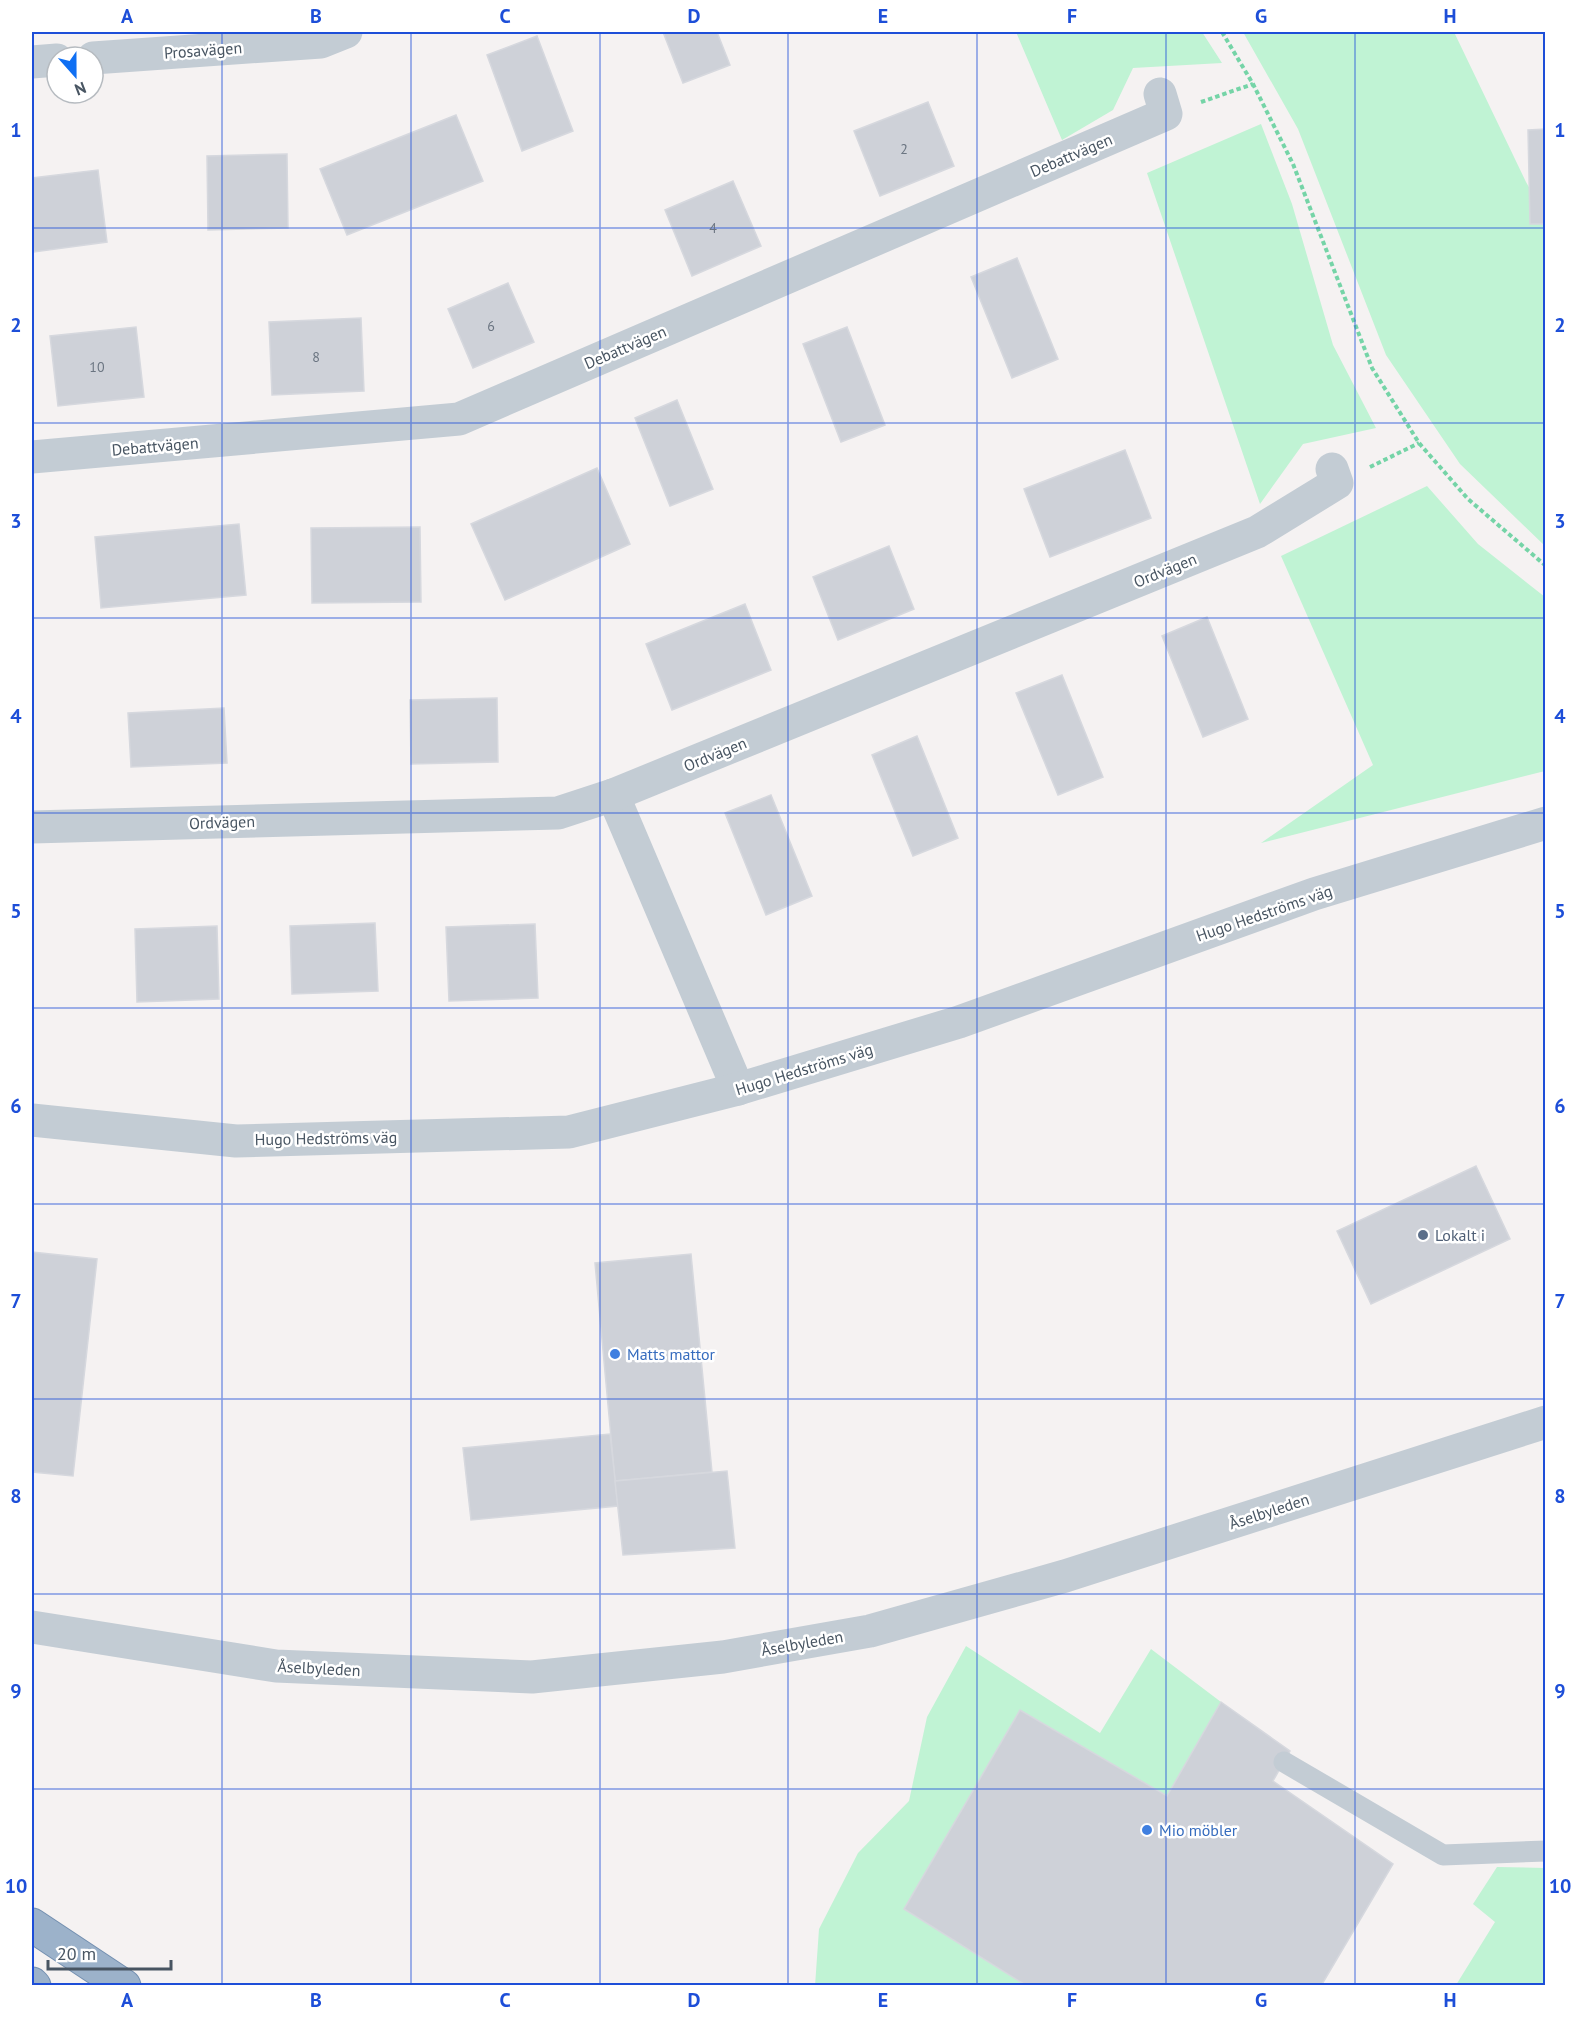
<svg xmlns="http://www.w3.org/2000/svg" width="1577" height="2017" font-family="'PT Sans',sans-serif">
	<rect width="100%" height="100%" fill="#f5f2f2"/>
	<g fill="#c0f3d4">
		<path d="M1016,32H1202L1222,63L1133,68L1113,110L1062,140Z"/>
		<path d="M1243,32H1454L1526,182L1545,215V546L1460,464L1386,355L1298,129Z"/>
		<path d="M1261,124L1292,204L1333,345L1376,428L1303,444L1260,504L1147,173Z"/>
		<path d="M1427,486L1478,544L1545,597V771L1261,843L1373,765L1281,556Z"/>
		<path d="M966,1646L1100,1733L1151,1649L1221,1702L1167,1796L1020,1711L905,1909L1027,1985L815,1986L819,1929L858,1853L909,1801L927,1717Z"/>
		<path d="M1497,1867L1545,1868V1985H1456L1495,1922L1473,1904Z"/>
	</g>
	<g fill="#ced1d8" stroke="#d6d8de" stroke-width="1.5">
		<path d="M663,32H717L730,65L683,83Z"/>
		<path d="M537,36L573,131L522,151L487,55Z"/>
		<path d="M928,102L954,166L880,196L854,131Z"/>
		<path d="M456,115L483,181L347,235L320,169Z"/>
		<path d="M1546,129V224H1530L1528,130Z"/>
		<path d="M287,154L288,228L208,230L207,156Z"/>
		<path d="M98,170L107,242L34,252L32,236V178Z"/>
		<path d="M733,181L761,246L692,276L665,210Z"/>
		<path d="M1017,258L1058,359L1012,378L971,277Z"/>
		<path d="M508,283L534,342L473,368L448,309Z"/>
		<path d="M361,318L364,391L272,395L269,322Z"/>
		<path d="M136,327L144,397L58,406L50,336Z"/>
		<path d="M847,327L885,425L841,442L803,344Z"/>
		<path d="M677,400L713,489L670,506L635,418Z"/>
		<path d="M1125,450L1151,518L1050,557L1024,489Z"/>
		<path d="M597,468L630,544L505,600L471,524Z"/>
		<path d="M239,524L246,595L101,608L95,537Z"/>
		<path d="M420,527L421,602L312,603L311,528Z"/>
		<path d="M889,546L914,609L838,640L813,577Z"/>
		<path d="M745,604L771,670L672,710L646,644Z"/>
		<path d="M1207,617L1248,719L1203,737L1162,636Z"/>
		<path d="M1062,675L1103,777L1058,795L1016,693Z"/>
		<path d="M497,698L498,762L411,764L410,700Z"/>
		<path d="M224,708L227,763L131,767L128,713Z"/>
		<path d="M917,736L958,838L913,856L872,755Z"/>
		<path d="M771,795L812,896L766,915L725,813Z"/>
		<path d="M375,923L378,991L292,994L290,926Z"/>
		<path d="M535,924L538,998L449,1001L446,927Z"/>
		<path d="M217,926L219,999L137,1002L135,929Z"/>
		<path d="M1476,1166L1510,1239L1371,1304L1337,1231Z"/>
		<path d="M32,1252L97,1259L73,1476L32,1472Z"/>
		<path d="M691,1254L712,1472L615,1481L595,1263Z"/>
		<path d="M610,1434L618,1506L471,1520L463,1448Z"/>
		<path d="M727,1471L735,1548L623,1555L615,1481Z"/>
		<path d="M1221,1702L1290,1751L1273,1781L1393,1864L1321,1986H1027L904,1909L1020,1710L1167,1796Z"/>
	</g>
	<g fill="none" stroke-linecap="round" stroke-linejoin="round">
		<g stroke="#738fb0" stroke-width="35">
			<g id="trunk">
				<path d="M32,1925L124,1986"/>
				<path d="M32,1984L34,1986"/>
			</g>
		</g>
		<g stroke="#75d4a7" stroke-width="4" stroke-dasharray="4.5 3" stroke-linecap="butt">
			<path d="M1222,32L1253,84L1293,164L1372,368L1419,443L1468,499L1546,566"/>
			<path d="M1201,102L1253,84"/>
			<path d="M1370,467L1419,443"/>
		</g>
		<path stroke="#c3ccd4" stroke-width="21" d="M1284,1762L1443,1855L1546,1851"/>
		<g stroke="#c3ccd4" stroke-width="33">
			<path d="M93,58L321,42L346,32"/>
			<path d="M32,62L57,60"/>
			<path d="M32,457L459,419L1166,114L1160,94"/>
			<path d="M613,795L738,1089"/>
			<path d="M32,827L558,813L613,795L1257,532L1337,483L1332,469"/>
			<path d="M32,1120L236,1141L569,1132L738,1089L959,1022L1314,894L1546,823"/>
			<path d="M32,1627L276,1666L532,1677L723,1657L870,1631L1065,1576L1546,1422"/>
		</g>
		<use href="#trunk" stroke="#9cb2ca" stroke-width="33"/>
	</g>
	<path fill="none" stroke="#1d4ed8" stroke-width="1.5" stroke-opacity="0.55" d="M222,32V1986M411,32V1986M600,32V1986M788,32V1986M977,32V1986M1166,32V1986M1355,32V1986M32,228H1546M32,423H1546M32,618H1546M32,813H1546M32,1008H1546M32,1204H1546M32,1399H1546M32,1594H1546M32,1789H1546"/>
	<circle fill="#5c6f8a" stroke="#fff" stroke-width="2" cx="1423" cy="1235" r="6"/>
	<g fill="#3f7fe0" stroke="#fff" stroke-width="2">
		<circle cx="615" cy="1354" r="6"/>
		<circle cx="1147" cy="1830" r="6"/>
	</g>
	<g text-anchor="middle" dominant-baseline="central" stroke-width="5" stroke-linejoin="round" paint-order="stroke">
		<g font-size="14" fill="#6a7480">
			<text x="904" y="149">2</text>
			<text x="713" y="228">4</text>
			<text x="491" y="326">6</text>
			<text x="316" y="357">8</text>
			<text x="97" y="367">10</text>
		</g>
		<g font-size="16" fill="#485562" stroke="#fff">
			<text transform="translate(203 50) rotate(-4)">Prosavägen</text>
			<text transform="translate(1071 155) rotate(-23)">Debattvägen</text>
			<text transform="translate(625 347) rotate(-23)">Debattvägen</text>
			<text transform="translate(155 446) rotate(-5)">Debattvägen</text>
			<text transform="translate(1165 570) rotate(-22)">Ordvägen</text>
			<text transform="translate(715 754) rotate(-22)">Ordvägen</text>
			<text transform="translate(222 822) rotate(-2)">Ordvägen</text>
			<text transform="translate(1264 913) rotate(-19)">Hugo Hedströms väg</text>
			<text transform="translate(804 1069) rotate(-17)">Hugo Hedströms väg</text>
			<text transform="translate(326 1138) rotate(-1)">Hugo Hedströms väg</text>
			<text transform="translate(1269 1511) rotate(-18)">Åselbyleden</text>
			<text transform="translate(802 1643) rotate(-10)">Åselbyleden</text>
			<text transform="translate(319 1668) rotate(3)">Åselbyleden</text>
		</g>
		<g font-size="16" fill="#4e5e75" stroke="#fff" text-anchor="start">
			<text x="1435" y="1235">Lokalt i</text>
		</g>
		<g font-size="16" fill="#366cbe" stroke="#fff" text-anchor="start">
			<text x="627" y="1354">Matts mattor</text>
			<text x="1159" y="1830">Mio möbler</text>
		</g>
	</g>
	<rect width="1577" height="2017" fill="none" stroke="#ffffff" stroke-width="66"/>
	<g transform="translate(75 75) rotate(159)"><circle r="28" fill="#ffffff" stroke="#b6bbc0" stroke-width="1.5"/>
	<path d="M0-4.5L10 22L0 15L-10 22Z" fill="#0f6ff3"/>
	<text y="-9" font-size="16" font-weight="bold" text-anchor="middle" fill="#485562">N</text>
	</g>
	<path d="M48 1960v9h123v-9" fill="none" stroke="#485562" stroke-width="3"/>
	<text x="57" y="1960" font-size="18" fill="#485562" stroke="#ffffff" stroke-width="4.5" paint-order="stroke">20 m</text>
	<rect x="33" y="33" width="1511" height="1951" fill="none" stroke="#1d4ed8" stroke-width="2"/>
	<g font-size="20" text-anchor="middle" font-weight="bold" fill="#1d4ed8">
		<text x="127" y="23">A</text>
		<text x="316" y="23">B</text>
		<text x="505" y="23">C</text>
		<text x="694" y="23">D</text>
		<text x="883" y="23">E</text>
		<text x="1072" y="23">F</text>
		<text x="1261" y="23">G</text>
		<text x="1450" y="23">H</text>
		<text x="16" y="137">1</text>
		<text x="1560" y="137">1</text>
		<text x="16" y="332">2</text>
		<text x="1560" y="332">2</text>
		<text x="16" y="528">3</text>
		<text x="1560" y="528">3</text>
		<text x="16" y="723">4</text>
		<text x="1560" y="723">4</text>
		<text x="16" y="918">5</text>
		<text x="1560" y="918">5</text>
		<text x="16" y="1113">6</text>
		<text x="1560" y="1113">6</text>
		<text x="16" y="1308">7</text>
		<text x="1560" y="1308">7</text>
		<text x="16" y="1503">8</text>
		<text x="1560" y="1503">8</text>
		<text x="16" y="1698">9</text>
		<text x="1560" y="1698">9</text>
		<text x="16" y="1893">10</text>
		<text x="1560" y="1893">10</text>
		<text x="127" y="2007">A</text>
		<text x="316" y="2007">B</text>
		<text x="505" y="2007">C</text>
		<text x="694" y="2007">D</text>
		<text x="883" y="2007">E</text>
		<text x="1072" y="2007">F</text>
		<text x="1261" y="2007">G</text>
		<text x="1450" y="2007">H</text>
	</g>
</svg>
